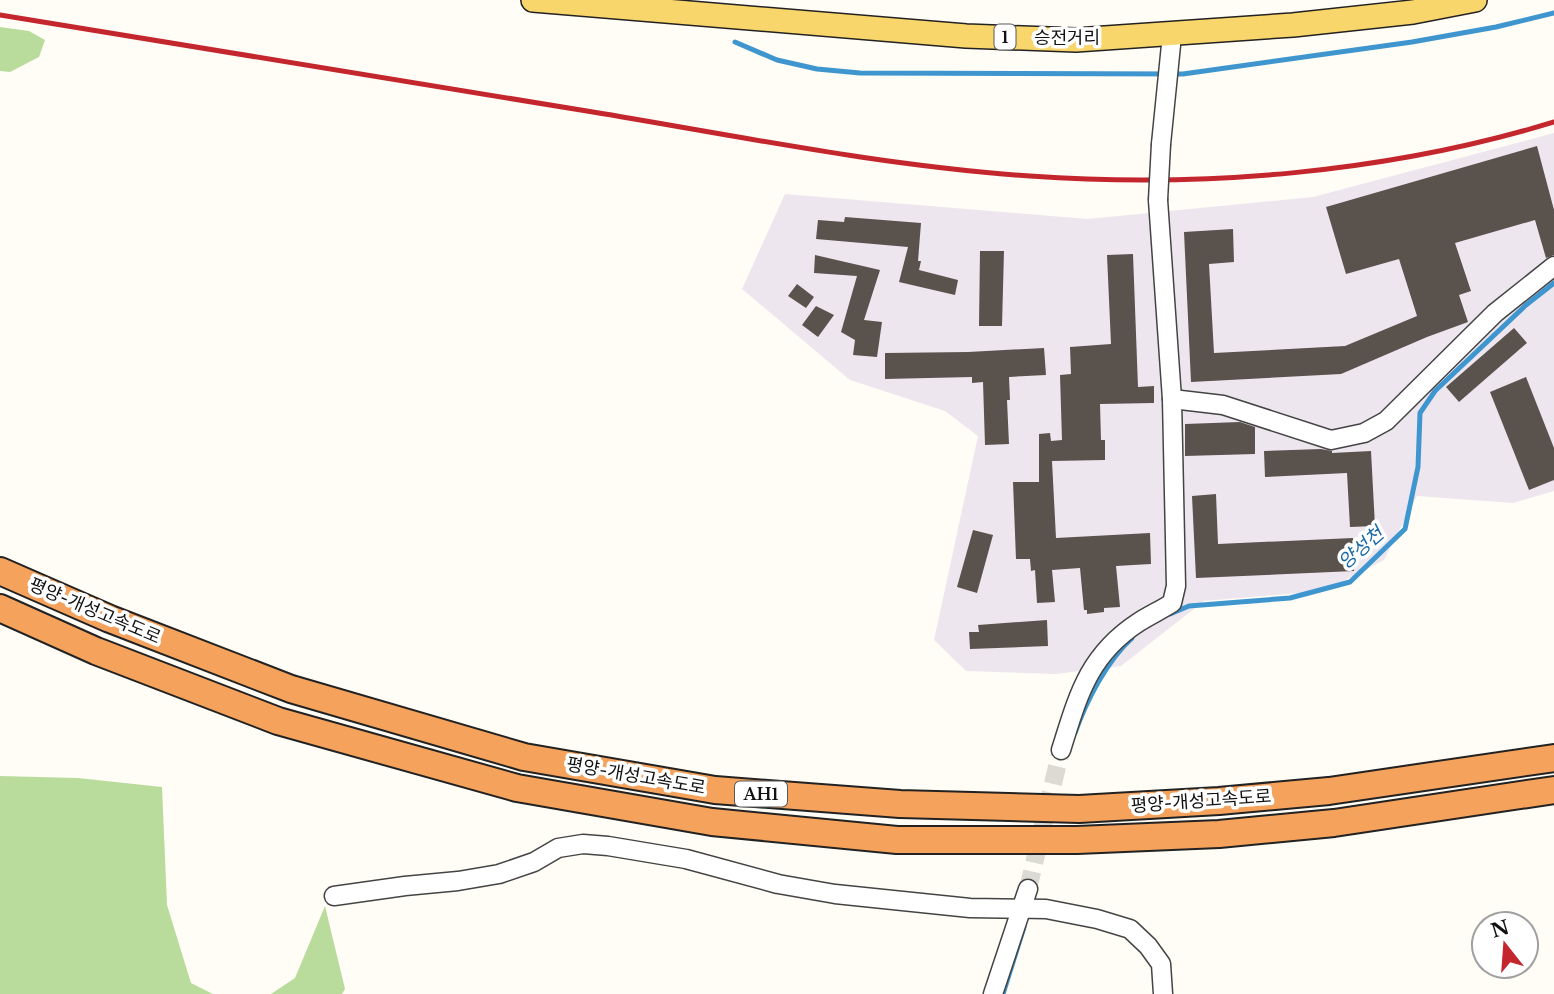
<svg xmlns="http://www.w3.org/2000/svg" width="1554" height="994" font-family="'Libre Baskerville','Noto Sans KR',serif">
	<rect width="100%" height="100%" fill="#fffdf5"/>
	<path fill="#eee6ef" d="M1554,133V491L1513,503L1417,496L1384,560L1324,591L1204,601L1121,666L1056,674L966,671L934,640L978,436L945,411L850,380L742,289L785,194L1087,219L1313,197Z"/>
	<g fill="#b9dc9c">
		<path d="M0,27L29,31L45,40L39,57L10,72L0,71Z"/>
		<path d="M0,776L78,778L162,787L167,905L191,983L213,994H0Z"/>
		<path d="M325,906L345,989L342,994H271L295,978Z"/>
	</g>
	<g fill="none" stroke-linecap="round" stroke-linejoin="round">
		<g stroke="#3f96cf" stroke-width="5">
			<path d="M735,42L777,60L817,69L860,73L1183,74L1412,42L1496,27L1554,13"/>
			<path d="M1170,614L1189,606L1290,598L1350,582L1405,529L1418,467L1420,413L1435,391L1526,305L1554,283"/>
			<path d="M1075,733C1086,702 1107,660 1132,638"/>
			<path d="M1003,994L1024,927"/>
		</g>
	</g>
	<g fill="#5a524d">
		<path d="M1537,146L1554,210V255L1546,258L1535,220L1455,243L1471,291L1459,295L1468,322L1427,337L1341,374L1191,382L1184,232L1233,229L1234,262L1209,264L1214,353L1345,346L1417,316L1399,259L1346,274L1326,207Z"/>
		<path d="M845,217L921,223L918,261H921L919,270L958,280L955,295L899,282L908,247L816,239L818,220L844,222Z"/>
		<path d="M980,251H1004L1002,326H979Z"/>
		<path d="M1133,254L1138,387L1154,386V403L1100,404L1101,440H1105V460L1052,461L1056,538L1150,533L1151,564L1116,566L1120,607L1104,608V612L1087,614V610H1084L1080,568L1052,570L1055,602L1037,603L1035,570L1031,571L1030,559H1016L1013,482H1039V434L1050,433L1051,441L1062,440L1060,375L1071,374L1070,347L1111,344L1107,255Z"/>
		<path d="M815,255L880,270L864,320L882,322L877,357L853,355L855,340L841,332L857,276L814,273Z"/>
		<path d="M797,284L814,297L806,308L788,296Z"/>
		<path d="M816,306L834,315L818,337L802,325Z"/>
		<path d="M1514,328L1527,343L1459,402L1446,387Z"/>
		<path d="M1044,348L1046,375L1009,377L1010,400H1007L1009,444L985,445L983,382L972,383V377L885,379V353L968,352Z"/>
		<path d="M1526,377L1554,448V480L1529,490L1490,392Z"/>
		<path d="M1240,422L1255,427V454L1185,456V424Z"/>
		<path d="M1321,449L1332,451V453L1371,451L1375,526L1350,527L1347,473L1265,477L1264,451Z"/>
		<path d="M1216,494L1218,544L1353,538L1354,571L1196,578L1192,496Z"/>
		<path d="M973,530L993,535L977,593L957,587Z"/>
		<path d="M1047,620L1048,646L970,649L969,632H979L978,625Z"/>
	</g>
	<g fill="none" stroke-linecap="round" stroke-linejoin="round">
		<path stroke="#dbdad3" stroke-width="18" stroke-dasharray="18 9" stroke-linecap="butt" d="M1028,889L1061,750"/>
		<g stroke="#444" stroke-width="21">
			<g id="minor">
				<path d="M1161,144L1172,35"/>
				<path d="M1172,399L1223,405L1331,440L1364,433L1386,421L1495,313L1554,266"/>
				<path d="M1061,750C1078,696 1088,655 1139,622C1150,615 1161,610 1172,603L1176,586L1172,399L1158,200"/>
				<path d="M334,896L405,886L458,881L499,874L534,862L558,848L583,844L608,846L686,859L778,884L835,894L970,908L1046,909L1097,919L1130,929L1148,946L1161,964L1163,994"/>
				<path d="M993,994L1028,889"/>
			</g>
		</g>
		<g stroke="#222" stroke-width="26">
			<path id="major" d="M533,0L966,36L1076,40L1293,25L1413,12L1475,0"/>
		</g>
		<g stroke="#222" stroke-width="30">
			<g id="highway">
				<path d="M0,571L110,619L291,689L524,757L715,790L900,804L1079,809L1219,801L1329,791L1554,758"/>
				<path d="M0,608L96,651L278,721L517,788L712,822L897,840H1077L1219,834L1334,823L1554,790"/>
			</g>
		</g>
		<use href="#minor" stroke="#fff" stroke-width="18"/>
		<use href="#major" stroke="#f9d66b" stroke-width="23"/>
		<use href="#highway" stroke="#f5a25d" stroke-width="26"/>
		<path stroke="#c4262e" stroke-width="5" d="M0,15C197,48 395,80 593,112C738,136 883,166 1030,176C1204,188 1387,173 1554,122"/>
		<g stroke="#444" stroke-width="21" stroke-linecap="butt">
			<path id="minor-bridge" d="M1158,200L1161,144"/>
		</g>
		<use href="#minor-bridge" stroke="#fff" stroke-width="18"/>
	</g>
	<g text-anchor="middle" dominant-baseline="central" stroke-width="7" stroke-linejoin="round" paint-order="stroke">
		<g fill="#fff" stroke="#585858" stroke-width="2">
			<rect x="994.5" y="24.5" width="21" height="25" rx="5"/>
			<rect x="735" y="781.5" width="52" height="25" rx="5"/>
		</g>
		<g font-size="16" font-weight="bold" fill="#111">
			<text x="1005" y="37">1</text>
			<text x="761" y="794">AH1</text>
		</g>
		<g font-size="18" fill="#111" stroke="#fff">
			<text x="1067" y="38">승전거리</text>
			<text transform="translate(95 611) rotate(23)">평양-개성고속도로</text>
			<text transform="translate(636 776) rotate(10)">평양-개성고속도로</text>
			<text transform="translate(1201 801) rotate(-4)">평양-개성고속도로</text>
		</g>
		<g font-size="19" font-style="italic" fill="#1768a6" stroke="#fff">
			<text transform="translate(1361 548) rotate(-41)">양성천</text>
		</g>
	</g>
	<g transform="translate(1505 945) rotate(343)"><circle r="33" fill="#ffffff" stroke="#a0a0a0" stroke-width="2"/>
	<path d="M0-5L12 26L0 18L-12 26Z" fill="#c4262e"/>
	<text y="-10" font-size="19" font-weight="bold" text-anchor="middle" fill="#111111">N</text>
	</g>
</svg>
